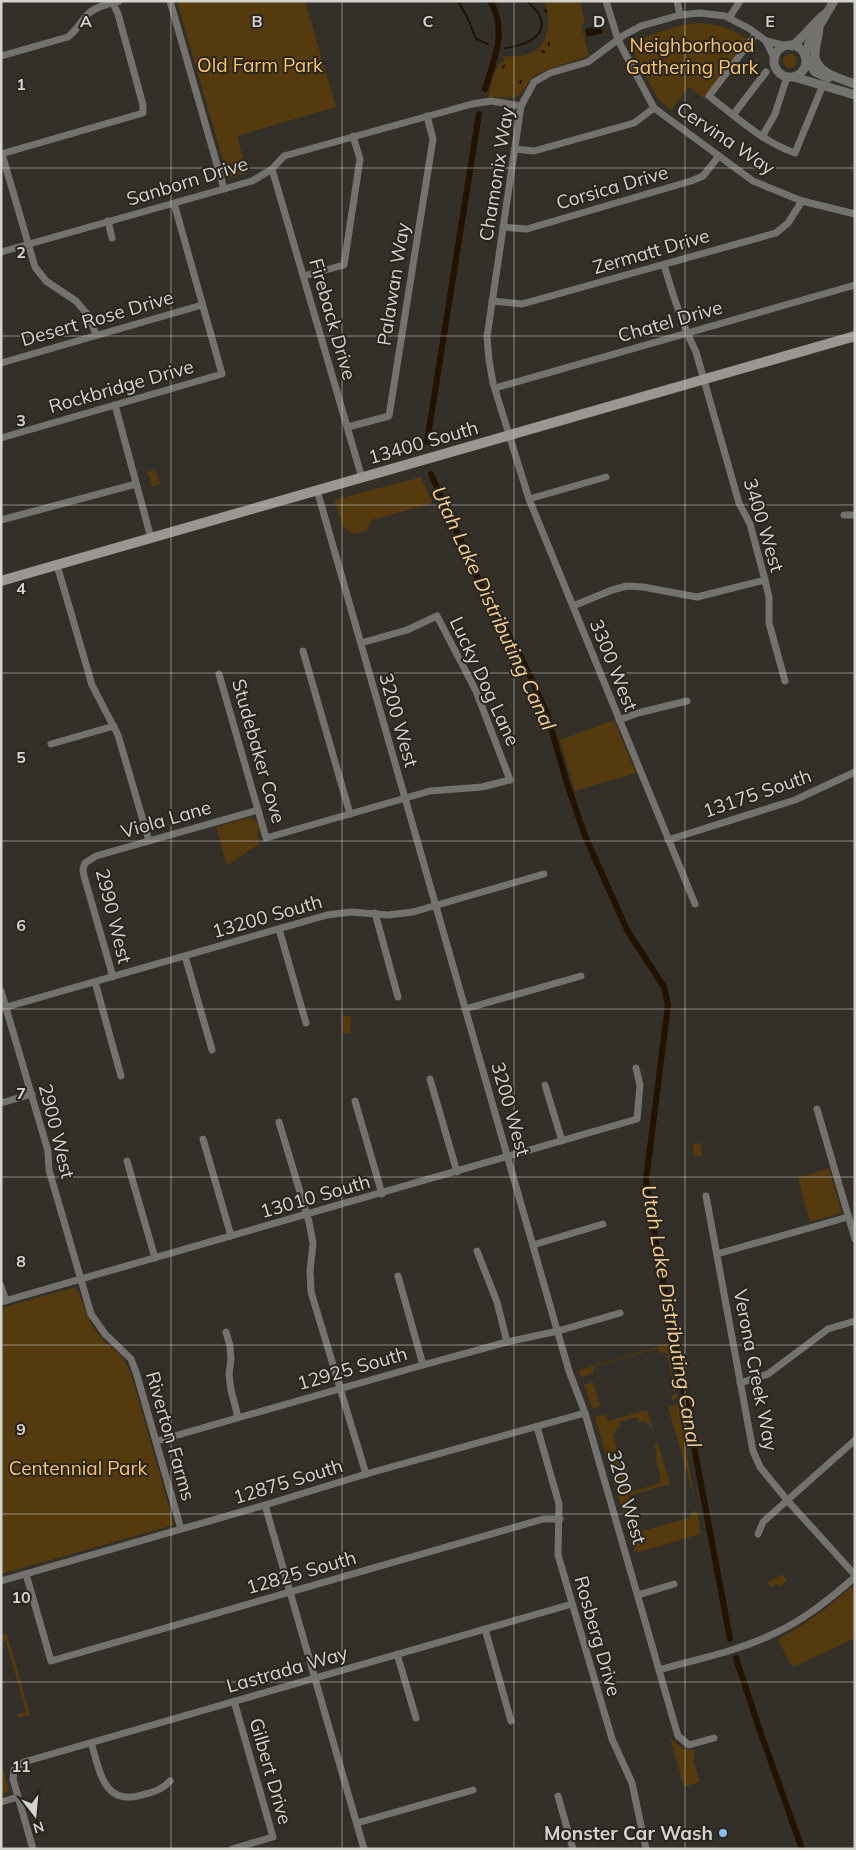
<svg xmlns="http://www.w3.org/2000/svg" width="856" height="1850" font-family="Mulish,sans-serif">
	<rect width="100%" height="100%" fill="#332f29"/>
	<g fill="#543a0d">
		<path d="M177,1H305L336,107L237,136L247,173L228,178Z"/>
		<path d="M542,1H580L585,24L581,25L589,56L543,71L534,76L519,95L514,98L488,97C491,87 495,64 504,60L503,56C509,57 514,56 519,56C541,54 548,40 548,20C548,12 548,7 542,1Z"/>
		<path d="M698,23C718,24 730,28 747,39L705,99L689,87L671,110L658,99L629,45L631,41L682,25Z"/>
		<circle cx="790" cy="61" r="7"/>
		<path d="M155,470L160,484L152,487L150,477L146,472Z"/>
		<path d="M421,477L433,503L372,520L366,531L353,534L343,526L334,500Z"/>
		<path d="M614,720L636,773L575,791L560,740Z"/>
		<path d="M247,818L254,819C264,827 255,835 259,844L227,865L216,827Z"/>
		<path d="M343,1016H351L350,1034L342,1033Z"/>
		<path d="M701,1143L702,1156L694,1157L693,1144Z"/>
		<path d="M829,1168L842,1213L810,1222L798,1178Z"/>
		<path d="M76,1287L93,1328L106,1343L121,1355L131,1373L174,1525L1,1574V1308Z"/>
		<path d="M667,1344L677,1398L672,1400L671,1396L675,1394L667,1353H660L658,1348L593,1367L594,1373L581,1377L579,1370Z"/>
		<path d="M593,1382L600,1406L593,1409L584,1385Z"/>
		<path d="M678,1404L695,1500L668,1407Z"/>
		<path d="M647,1410L653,1429H651L649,1423L646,1424L645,1421L639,1423L637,1417L619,1422L621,1428L615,1429L616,1433L613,1434L621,1464H625L634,1491L660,1483L659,1480L661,1479L655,1455L657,1454L654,1444L658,1443L670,1484L628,1496L630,1503L625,1504L627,1512L623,1513L595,1417L605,1414L608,1421Z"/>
		<path d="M697,1510L701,1534L635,1553L625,1521L629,1520L632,1527L638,1526L640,1532L691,1517L690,1513Z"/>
		<path d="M782,1574L787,1580L780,1587L778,1584L770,1587L768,1581L777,1578Z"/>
		<path d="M855,1587V1638L794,1667L789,1662L778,1639C805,1625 828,1608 850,1588Z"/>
		<path d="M7,1634L30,1715L18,1718L17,1715L26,1712L6,1641L1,1642V1635Z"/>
		<path d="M670,1738L683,1749L694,1750V1763L700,1782L684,1787Z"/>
		<path d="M1,1762L9,1791L1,1796Z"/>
	</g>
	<path fill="#221200" d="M601,25L603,33L587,37L585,29Z"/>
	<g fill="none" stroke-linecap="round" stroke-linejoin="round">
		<g stroke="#221200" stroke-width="2">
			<path d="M458,1L468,19L476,39L488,44"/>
			<path d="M545,10L546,12"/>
			<path d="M549,43V45"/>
			<path d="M505,48C522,46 552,37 538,13C536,9 530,5 527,1"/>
			<path d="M542,51L544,52"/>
			<path d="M503,67L504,66"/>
			<path d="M520,83L521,81"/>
		</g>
		<g stroke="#221200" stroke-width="6">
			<path d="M485,89C494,60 508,29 490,1"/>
			<path d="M427,442L479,114"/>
			<path d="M431,474L482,587L517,649L532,680L547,714L566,780L585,836L627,930L664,987L668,1005L646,1180L657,1249L730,1639"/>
			<path d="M736,1658L759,1728L802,1849"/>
		</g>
		<g stroke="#74726f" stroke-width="7">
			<path d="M170,1L224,189"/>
			<path d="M606,1L618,40L654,108L753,181L802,201L855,214"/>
			<path d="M677,1L680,15"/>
			<path d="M729,18L740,1"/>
			<path d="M756,34L709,96C737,118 762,141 795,153L823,85"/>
			<path d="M766,41L775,60"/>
			<path d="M1,56L68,37C77,30 81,21 89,13C97,6 108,4 119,1"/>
			<path d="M733,115L766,72"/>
			<path d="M762,137L775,114L787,77"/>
			<path d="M515,149L534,151L634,123L654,108"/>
			<path d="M1,154L143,113V105L118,14L112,1"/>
			<path d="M2,154L35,267L46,281L76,301L88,315L96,334"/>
			<path d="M272,169L362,478"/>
			<path d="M108,221L112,238"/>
			<path d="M503,227L527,229L691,181L703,176L719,156"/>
			<path d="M1,252L252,181L272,169L284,156L472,104L491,101L521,106"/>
			<path d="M664,265C673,295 682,324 696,352L739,503L750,524L765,580L769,597V623L785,681"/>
			<path d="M304,276L344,265L360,159L353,136"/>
			<path d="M492,301L522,304L776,233L788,223L802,201"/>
			<path d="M1,363L202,305"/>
			<path d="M495,388L855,285"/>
			<path d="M115,405L151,538"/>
			<path d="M348,427L389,416L433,139L427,116"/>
			<path d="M1,438L222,374L174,203"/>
			<path d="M317,490L555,1323L569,1371L585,1413L678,1736L689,1745L714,1738"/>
			<path d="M529,499L606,477"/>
			<path d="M844,515H855"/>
			<path d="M1,520L136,484"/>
			<path d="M57,565L92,685L118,735L149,841"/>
			<path d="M573,606L612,590L627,586L643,587L697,597L765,580"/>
			<path d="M303,651L350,814"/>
			<path d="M219,674L266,838L430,791L482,787L510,780L476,691L437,616L407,630L361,643"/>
			<path d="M619,720L638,713L687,701"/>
			<path d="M51,744L114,726"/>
			<path d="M668,840L795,800L855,772"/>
			<path d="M695,904L529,499L493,383L489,360L487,337L521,106L534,82L550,73L588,62L624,35L641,26L680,15L700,13L725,16L750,29L766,41L787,46"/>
			<path d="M375,913L398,997"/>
			<path d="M279,929L306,1023"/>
			<path d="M185,956L212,1050"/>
			<path d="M113,977L84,876L83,869L85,863L96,856L258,810"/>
			<path d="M95,982L121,1076"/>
			<path d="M1,991L48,1151L49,1170L91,1314L105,1334L131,1359L136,1372L181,1529"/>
			<path d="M3,1008L327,915L351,912L388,915L413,912L544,874"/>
			<path d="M465,1009L581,976"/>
			<path d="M430,1079L457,1172"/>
			<path d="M545,1085L562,1141"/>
			<path d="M355,1101L382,1194"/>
			<path d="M1,1103L32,1094"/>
			<path d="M817,1109L855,1239"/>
			<path d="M279,1122L309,1222L313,1243L310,1271L311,1292L366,1474"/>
			<path d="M203,1139L231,1236"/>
			<path d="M127,1161L155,1258"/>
			<path d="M706,1196L753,1451L760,1467L787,1500L855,1575"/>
			<path d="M533,1245L603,1224"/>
			<path d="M477,1251L497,1302L507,1342"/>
			<path d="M717,1254L848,1217"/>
			<path d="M398,1276L423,1365"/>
			<path d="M1,1286L6,1301"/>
			<path d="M1,1302L637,1119L640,1085L636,1068"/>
			<path d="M226,1332L230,1346L231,1359L229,1374L231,1390L238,1417"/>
			<path d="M740,1383L768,1374L828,1329L855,1321"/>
			<path d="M537,1427L559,1504L558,1555L612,1739L632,1783L646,1849"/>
			<path d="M157,1441L423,1365L507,1342L558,1331L620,1313"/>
			<path d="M265,1505L364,1849"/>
			<path d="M758,1534L763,1522L855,1440"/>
			<path d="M26,1574L51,1661L543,1519H560"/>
			<path d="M1,1581L265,1505L366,1474L585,1413"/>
			<path d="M638,1595L674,1584"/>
			<path d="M485,1629L511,1721"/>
			<path d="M397,1654L416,1718"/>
			<path d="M659,1670C697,1659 738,1651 773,1634C804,1620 830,1599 855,1577"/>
			<path d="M91,1743C100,1770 103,1807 142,1795C153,1792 162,1790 170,1781"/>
			<path d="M558,1796L573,1849"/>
			<path d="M1,1802L18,1797"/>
			<path d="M357,1823L473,1790"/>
			<path d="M33,1849L13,1779L14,1770L24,1762L572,1604"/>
			<path d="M232,1849L273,1837L234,1701"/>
		</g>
		<g stroke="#74726f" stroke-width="9">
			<path d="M819,29C818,37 815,47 815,56C816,73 842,79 855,84"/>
			<circle cx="790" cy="61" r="16"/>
			<path d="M792,46C805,37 812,24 825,14"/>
			<path d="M805,56L809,43L834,1"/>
			<path d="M806,58L815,72L828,78"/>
			<path d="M794,77L855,95"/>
		</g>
		<path stroke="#9a9792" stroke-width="10" d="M1,581L855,336"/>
	</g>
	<path fill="none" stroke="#d5d3cf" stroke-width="1" stroke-opacity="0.55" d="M171,1V1849M342,1V1849M514,1V1849M685,1V1849M1,168H855M1,336H855M1,505H855M1,673H855M1,841H855M1,1009H855M1,1177H855M1,1345H855M1,1514H855M1,1682H855"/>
	<circle fill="#8abafc" stroke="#29251f" stroke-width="2" cx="723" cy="1833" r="5"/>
	<g text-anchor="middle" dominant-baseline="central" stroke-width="4" stroke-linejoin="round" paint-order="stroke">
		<g font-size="19" fill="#fcc46d" stroke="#29251f">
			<text x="692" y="45">Neighborhood<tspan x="692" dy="22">Gathering Park</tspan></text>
			<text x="260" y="65">Old Farm Park</text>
			<text x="78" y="1468">Centennial Park</text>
		</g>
		<g font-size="19" fill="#d5d3cf" stroke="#29251f">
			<text transform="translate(726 138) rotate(34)">Cervina Way</text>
			<text transform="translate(496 174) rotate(-81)">Chamonix Way</text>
			<text transform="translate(187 181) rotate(-17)">Sanborn Drive</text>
			<text transform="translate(612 187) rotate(-16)">Corsica Drive</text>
			<text transform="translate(651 251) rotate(-16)">Zermatt Drive</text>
			<text transform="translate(393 284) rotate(-81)">Palawan Way</text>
			<text transform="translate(97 318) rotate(-16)">Desert Rose Drive</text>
			<text transform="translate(333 319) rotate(74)">Fireback Drive</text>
			<text transform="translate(670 321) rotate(-16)">Chatel Drive</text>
			<text transform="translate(121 386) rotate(-16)">Rockbridge Drive</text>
			<text transform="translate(423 442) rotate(-16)">13400 South</text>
			<text transform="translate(764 525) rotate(73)">3400 West</text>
			<text transform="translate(614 665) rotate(68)">3300 West</text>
			<text transform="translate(485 681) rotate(65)">Lucky Dog Lane</text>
			<text transform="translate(399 720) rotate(74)">3200 West</text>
			<text transform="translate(259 751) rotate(74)">Studebaker Cove</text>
			<text transform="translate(757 793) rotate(-19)">13175 South</text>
			<text transform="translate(166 819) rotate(-16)">Viola Lane</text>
			<text transform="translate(114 916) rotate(76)">2990 West</text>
			<text transform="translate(267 916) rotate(-16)">13200 South</text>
			<text transform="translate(511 1109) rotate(74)">3200 West</text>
			<text transform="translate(57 1131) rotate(76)">2900 West</text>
			<text transform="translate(315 1196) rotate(-16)">13010 South</text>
			<text transform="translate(352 1368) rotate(-16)">12925 South</text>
			<text transform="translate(756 1370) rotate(79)">Verona Creek Way</text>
			<text transform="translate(171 1436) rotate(74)">Riverton Farms</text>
			<text transform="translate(288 1481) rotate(-17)">12875 South</text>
			<text transform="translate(627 1497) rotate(74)">3200 West</text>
			<text transform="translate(301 1572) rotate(-16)">12825 South</text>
			<text transform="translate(598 1636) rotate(74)">Rosberg Drive</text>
			<text transform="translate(287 1669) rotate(-16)">Lastrada Way</text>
			<text transform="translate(271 1771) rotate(74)">Gilbert Drive</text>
		</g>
		<g font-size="19" font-weight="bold" fill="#d5d3cf" stroke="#29251f" text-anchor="end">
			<text x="713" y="1833">Monster Car Wash</text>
		</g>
		<g font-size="20" font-style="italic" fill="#f8ce90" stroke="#29251f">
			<text transform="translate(494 608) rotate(65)">Utah Lake Distributing Canal</text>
			<text transform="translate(672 1316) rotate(80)">Utah Lake Distributing Canal</text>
		</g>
	</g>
	<g font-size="16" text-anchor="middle" font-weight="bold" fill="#d5d3cf" stroke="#29251f" stroke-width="4" stroke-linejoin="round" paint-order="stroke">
		<text x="86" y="27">A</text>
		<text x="257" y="27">B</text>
		<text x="428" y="27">C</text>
		<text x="599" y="27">D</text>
		<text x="770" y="27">E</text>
		<text x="21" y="90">1</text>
		<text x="21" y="258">2</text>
		<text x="21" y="426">3</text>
		<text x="21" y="594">4</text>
		<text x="21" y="763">5</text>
		<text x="21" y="931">6</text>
		<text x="21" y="1099">7</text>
		<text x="21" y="1267">8</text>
		<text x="21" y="1435">9</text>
		<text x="21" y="1603">10</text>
		<text x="21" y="1772">11</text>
	</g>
	<rect width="856" height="1850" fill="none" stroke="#d5d3cf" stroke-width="5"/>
	<g transform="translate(35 1815) rotate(164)" stroke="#29251f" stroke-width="4" paint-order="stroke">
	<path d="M0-4L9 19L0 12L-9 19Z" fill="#d5d3cf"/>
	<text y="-8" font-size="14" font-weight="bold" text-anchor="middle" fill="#d5d3cf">N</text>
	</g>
</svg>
